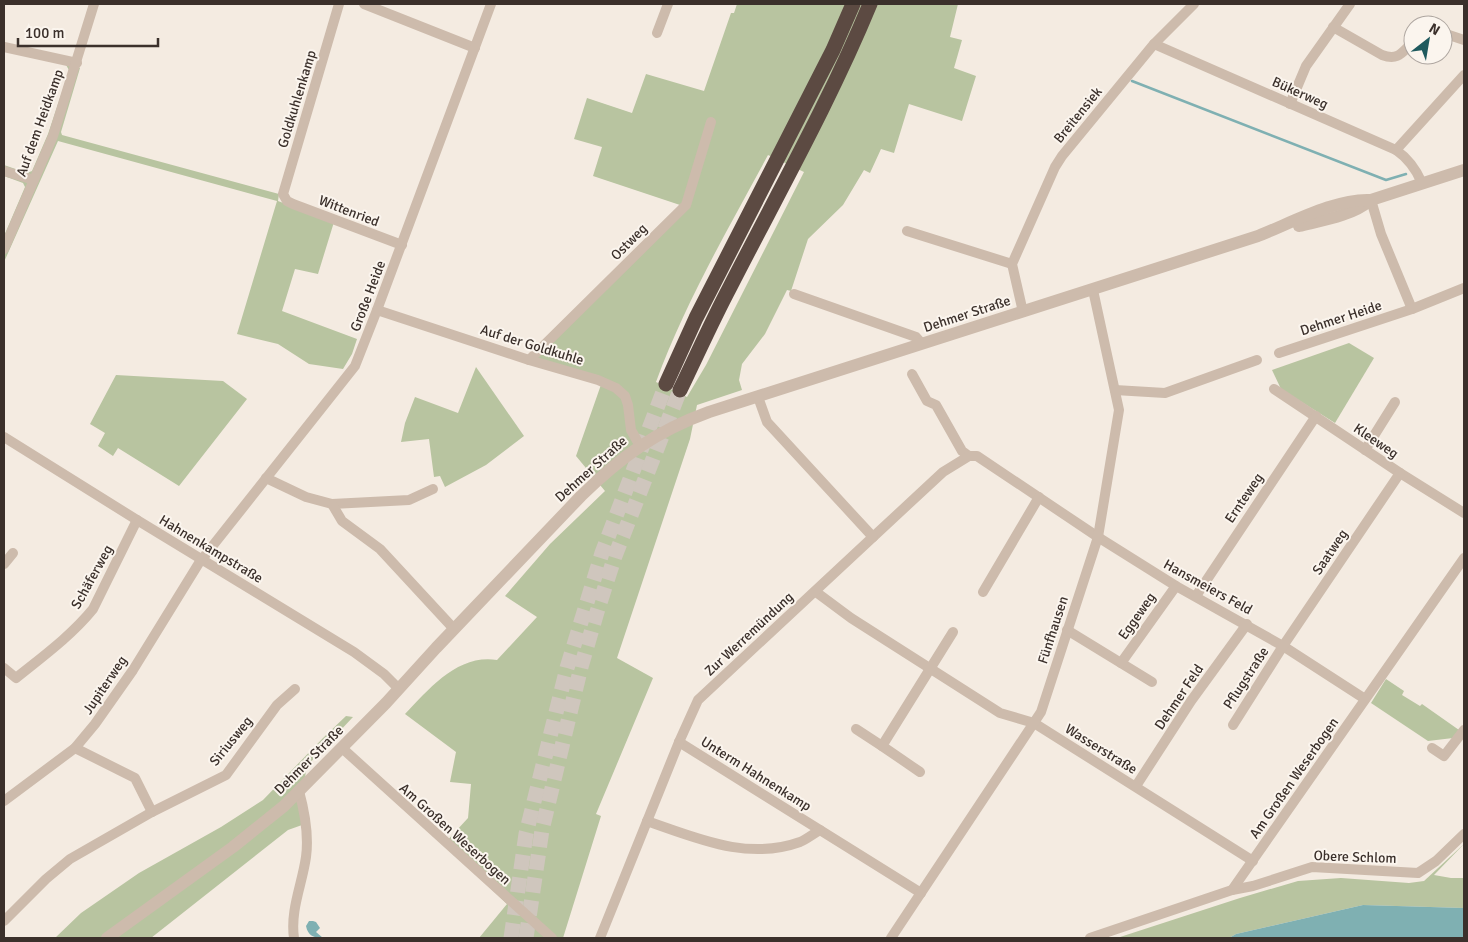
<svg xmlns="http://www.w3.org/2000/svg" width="1468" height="942" font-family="Signika,sans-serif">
	<rect width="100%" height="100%" fill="#f4ebe1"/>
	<g fill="#b8c4a0" fill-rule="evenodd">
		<path d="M737,4H958L950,37L962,40L954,68L976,76L962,121L909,104L894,153L881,149L870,173L864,170L843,205L808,239L791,291L787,290L765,334L742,364L739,380L742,390L697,405L690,439L617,658L653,678L596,814L601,816L563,938H479L507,904L444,844L468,818L471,784L450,782L456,752L405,714C430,688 458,654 497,660L537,617L505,596L550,544L605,491L576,456L603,379L529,356L683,206L593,176L602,147L574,139L587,98L632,113L646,74L704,91L731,13H734ZM768,155L804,172L706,365L687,397L656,382C685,303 728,229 768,155Z"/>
		<path d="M66,65L80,68L61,132L62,135L279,194L278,201L334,222L318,274L295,269L282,311L357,339L352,354L343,369L309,364L278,344L237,334L277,201L58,141L4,262V236L25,187L23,183L4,176V165L27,173L32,171L48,134L68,74L69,70Z"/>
		<path d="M1349,343L1374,358L1335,423L1281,389L1272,370Z"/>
		<path d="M476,367L524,436L486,465L445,487L440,476L434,477L429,439L401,442L405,423L415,397L458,413Z"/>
		<path d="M116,375L223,381L247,399L179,486L118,448L113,456L98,446L105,433L90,424Z"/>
		<path d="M1386,679L1404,691L1402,695L1420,706L1422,704L1459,730L1453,738L1428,741L1371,703Z"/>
		<path d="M346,716L353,717L306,767L302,825L288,830L151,938H55L81,913L139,873L221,827L263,800L323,738Z"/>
		<path d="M1464,844L1434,875L1451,878H1464V908L1363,905L1236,934L1229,938H1117L1240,898L1298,881L1341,878L1409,883L1424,881Z"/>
	</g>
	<g fill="#7fb0b2">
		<path d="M1363,905L1464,908V938H1229L1236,934Z"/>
		<path d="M309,921H313L316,922L320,928L316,932L323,938C314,938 308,936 306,926Z"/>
	</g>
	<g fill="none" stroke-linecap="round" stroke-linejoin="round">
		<path stroke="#7fb0b2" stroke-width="2.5" d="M1132,81L1386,180L1406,174"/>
		<g stroke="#cfc6bd" stroke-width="15" stroke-dasharray="15 8" stroke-linecap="butt">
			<path d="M511,938L526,834L567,668L602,553L666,384"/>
			<path d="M526,938L542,830L581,667L597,612L615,556L680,390"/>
		</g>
		<g stroke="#cdbbac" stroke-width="10">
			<path d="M339,4L283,194L287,201L293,204L402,245"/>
			<path d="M364,4L475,48"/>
			<path d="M1333,27L1382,55C1399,61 1402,52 1413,42"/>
			<path d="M657,33L668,4"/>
			<path d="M1443,33L1464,40"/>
			<path d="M1154,44L1396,150C1409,159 1416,169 1422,183"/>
			<path d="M4,47L77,63"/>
			<path d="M1290,104L1306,66L1350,4"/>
			<path d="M1396,150L1464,75"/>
			<path d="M4,171L34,180"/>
			<path d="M1371,200L1381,234L1412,309"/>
			<path d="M907,231L1012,264"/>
			<path d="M4,249L53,136L94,4"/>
			<path d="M794,294L916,337L922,344"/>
			<path d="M377,310L529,360L598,380L616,388L625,396L628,405L631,430L640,446"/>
			<path d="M1023,312L1012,264L1055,167L1062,156L1154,44L1194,4"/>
			<path d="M1279,353L1412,309L1464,288"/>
			<path d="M529,360L686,205L711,122"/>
			<path d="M912,374L927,401L936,405L962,451L969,456"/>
			<path d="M1274,389L1400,473L1464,513"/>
			<path d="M1115,390L1165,393L1257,360"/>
			<path d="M4,437L137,520L354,652L384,674L399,689"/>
			<path d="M1365,450L1395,402"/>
			<path d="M266,478L306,497L332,504L409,500L433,489"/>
			<path d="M332,504L342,521L380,549L454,629"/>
			<path d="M873,537L943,472L969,456H977L1101,539L1176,586L1283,646L1365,699"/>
			<path d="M4,564L13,553"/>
			<path d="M816,592L851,618L1000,713L1034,723L1253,861"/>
			<path d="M983,592L1039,497"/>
			<path d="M1196,596L1316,416"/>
			<path d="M1067,630L1152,682"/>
			<path d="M1121,663L1176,586"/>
			<path d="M4,668L16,678C42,657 71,636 93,609L137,520"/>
			<path d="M1233,725L1283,646L1400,473"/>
			<path d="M856,729L882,746"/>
			<path d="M679,742L921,893"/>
			<path d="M75,748L135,778L152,812"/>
			<path d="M342,748L552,938"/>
			<path d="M1432,748L1444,756L1464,730"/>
			<path d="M920,772L882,746L953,632"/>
			<path d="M1136,786L1191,701L1247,624"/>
			<path d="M4,801L75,748L95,724L133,670L199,563L355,366L377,310L491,4"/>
			<path d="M647,821C697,838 747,861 800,842C807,839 813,834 820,830"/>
			<path d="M1232,890L1253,886L1312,867L1418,873L1436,861L1464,834"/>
			<path d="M4,921L46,879L70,859L152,812L226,775L277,705L295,689"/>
			<path d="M294,938C290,910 302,885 306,857C309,835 305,813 299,791"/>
			<path d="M600,938L679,742L698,700L873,537L767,422L758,397"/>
			<path d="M891,938L1041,712L1098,537L1119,410L1093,290"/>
			<path d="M1090,938L1232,890L1464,558"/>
		</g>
		<g stroke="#cdbbac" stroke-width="12">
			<path d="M1299,226C1324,220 1351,216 1371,200"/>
			<path d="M107,938L233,847L284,806L386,703L436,648L581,496C621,457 656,431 709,412L1258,236C1291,223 1336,198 1371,200L1464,170"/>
		</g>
		<g stroke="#5c4a42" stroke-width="15">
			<path d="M666,384L696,318L833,50L853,4"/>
			<path d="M680,390C697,355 712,321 730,287C778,193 830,101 870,4"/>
		</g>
	</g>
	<g text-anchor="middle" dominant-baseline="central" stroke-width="4" stroke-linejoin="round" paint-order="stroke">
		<g font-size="14" fill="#3b302b" stroke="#fbf5ee">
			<text transform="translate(1300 93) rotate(24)">Bükerweg</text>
			<text transform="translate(297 99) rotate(-73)">Goldkuhlenkamp</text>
			<text transform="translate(1078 115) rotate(-51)">Breitensiek</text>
			<text transform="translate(40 123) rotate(-70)">Auf dem Heidkamp</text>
			<text transform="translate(349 211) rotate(21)">Wittenried</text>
			<text transform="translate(629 242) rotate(-45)">Ostweg</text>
			<text transform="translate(368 296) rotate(-69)">Große Heide</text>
			<text transform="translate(967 314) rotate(-18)">Dehmer Straße</text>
			<text transform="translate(1341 318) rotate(-18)">Dehmer Heide</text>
			<text transform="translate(532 345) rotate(17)">Auf der Goldkuhle</text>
			<text transform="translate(1376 441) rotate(34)">Kleeweg</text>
			<text transform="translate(591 469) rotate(-42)">Dehmer Straße</text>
			<text transform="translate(1244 498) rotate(-56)">Ernteweg</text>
			<text transform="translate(211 549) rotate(31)">Hahnenkampstraße</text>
			<text transform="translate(1330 552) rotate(-56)">Saatweg</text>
			<text transform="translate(92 577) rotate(-61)">Schäferweg</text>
			<text transform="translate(1208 587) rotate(29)">Hansmeiers Feld</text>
			<text transform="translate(1137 616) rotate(-55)">Eggeweg</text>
			<text transform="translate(1053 630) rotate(-72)">Fünfhausen</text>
			<text transform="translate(749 634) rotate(-43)">Zur Werremündung</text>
			<text transform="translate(1246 678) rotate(-57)">Pflugstraße</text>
			<text transform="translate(105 685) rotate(-56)">Jupiterweg</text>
			<text transform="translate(1179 697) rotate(-56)">Dehmer Feld</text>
			<text transform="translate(231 741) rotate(-51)">Siriusweg</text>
			<text transform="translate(1101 749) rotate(32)">Wasserstraße</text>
			<text transform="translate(309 760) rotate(-45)">Dehmer Straße</text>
			<text transform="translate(756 774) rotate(32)">Unterm Hahnenkamp</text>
			<text transform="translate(1294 778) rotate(-55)">Am Großen Weserbogen</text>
			<text transform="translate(455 834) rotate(42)">Am Großen Weserbogen</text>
			<text transform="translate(1355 857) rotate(2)">Obere Schlom</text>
		</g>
	</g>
	<rect width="1468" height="942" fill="none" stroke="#3b302b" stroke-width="10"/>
	<g transform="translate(1428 40) rotate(31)"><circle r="24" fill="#fbf5ee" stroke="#aea6a0"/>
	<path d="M0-4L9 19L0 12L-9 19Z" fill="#1f5a5e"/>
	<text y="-8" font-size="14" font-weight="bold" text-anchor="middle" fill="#3b302b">N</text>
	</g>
	<path d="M18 38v8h140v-8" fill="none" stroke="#3b302b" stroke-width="2.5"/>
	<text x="25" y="38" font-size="15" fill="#3b302b" stroke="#fbf5ee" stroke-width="4" paint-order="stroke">100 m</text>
</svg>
